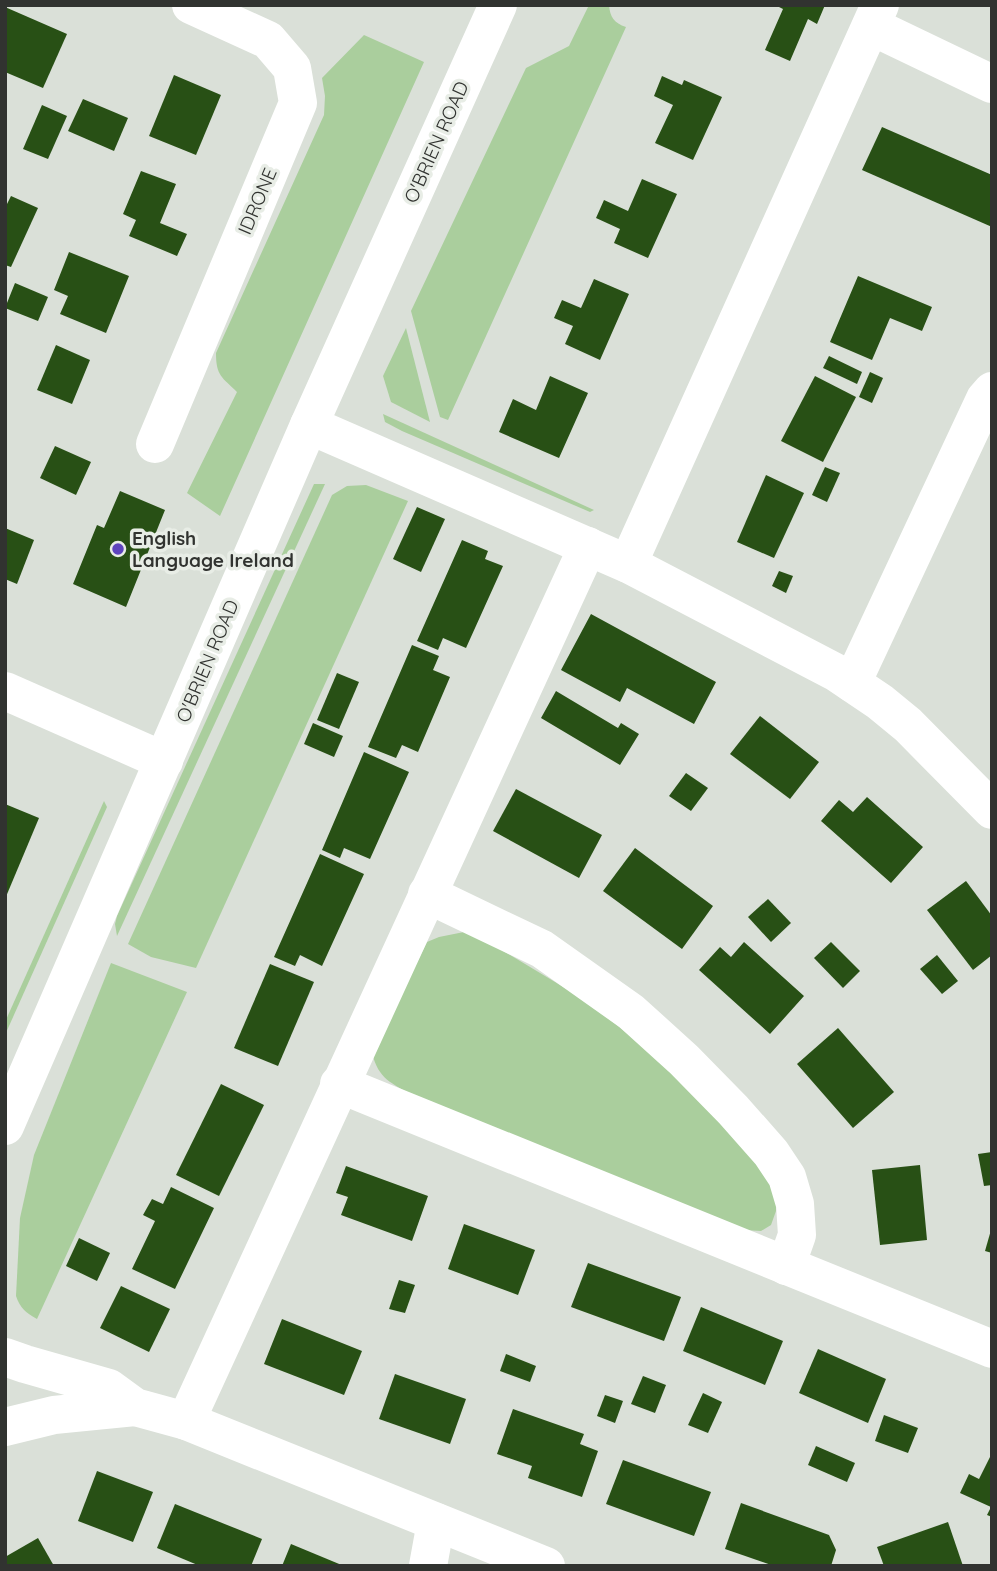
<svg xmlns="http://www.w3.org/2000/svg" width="997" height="1571" font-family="Quicksand,sans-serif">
	<rect width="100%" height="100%" fill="#dae0d8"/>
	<g fill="#aace9d">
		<path d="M589,5H609C610,17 614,23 626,27L448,420L440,417L411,311L526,68L569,46Z"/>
		<path d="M364,35L424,62L220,516L187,493L237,392C222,377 216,376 216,353L324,115L325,96L322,78Z"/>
		<path d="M406,328L430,422L391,402L383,376Z"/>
		<path d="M383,414L594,510L590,512L402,431L385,422Z"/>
		<path d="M314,484H325L117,936L115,924L117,916Z"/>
		<path d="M366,485L408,501L196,968L151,957L128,944L332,495L347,486Z"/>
		<path d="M104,801L107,807L5,1035V1022Z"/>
		<path d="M464,932L485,940L585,1000L642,1045L723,1120L776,1189V1211L771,1225L761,1231L744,1230L413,1096C391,1082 379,1080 372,1053L427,942L439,937Z"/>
		<path d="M111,963L187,992L37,1319C26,1313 20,1308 16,1296L20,1218L34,1155Z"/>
	</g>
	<g fill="#285015">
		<path d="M775,5H825L817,24L808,19L790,61L765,50L783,9Z"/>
		<path d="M5,7L67,34L43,88L5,72Z"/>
		<path d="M174,75L221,95L196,155L149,136Z"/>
		<path d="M662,76L682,85L684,80L722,97L693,160L655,143L673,105L654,96Z"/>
		<path d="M83,99L128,118L114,151L68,131Z"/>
		<path d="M42,105L67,116L48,159L23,149Z"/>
		<path d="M882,127L992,175V227L862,170Z"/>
		<path d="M141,171L176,184L160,223L187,234L177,256L129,236L136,220L123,214Z"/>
		<path d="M642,179L677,194L648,258L614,243L620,229L596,218L604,200L628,211Z"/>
		<path d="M11,196L38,208L11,267L5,265V208Z"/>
		<path d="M69,252L129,276L106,333L60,314L68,296L54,290Z"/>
		<path d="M858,276L932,307L922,331L890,318L872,360L830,342Z"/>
		<path d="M594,279L629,294L600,360L565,344L573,326L554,318L562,300L581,308Z"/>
		<path d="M15,283L48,297L38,321L5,308Z"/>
		<path d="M56,345L90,360L72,404L37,390Z"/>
		<path d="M829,356L862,372L857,384L823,368Z"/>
		<path d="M870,372L883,378L872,403L859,397Z"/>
		<path d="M550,376L588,393L559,458L499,432L513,399L536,410Z"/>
		<path d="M815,376L856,397L823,462L781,441Z"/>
		<path d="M55,446L91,462L76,495L40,478Z"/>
		<path d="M825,467L840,473L827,502L812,495Z"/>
		<path d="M766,475L804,493L774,558L737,542Z"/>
		<path d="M120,491L165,510L126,607L73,584L97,525L104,528Z"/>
		<path d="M417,507L445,519L421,572L393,559Z"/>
		<path d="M5,528L34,540L17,584L5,579Z"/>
		<path d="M462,540L488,551L485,559L503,566L466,648L443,638L438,650L417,641Z"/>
		<path d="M779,571L793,576L786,593L772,586Z"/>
		<path d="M591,614L716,682L694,724L627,688L620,702L561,670Z"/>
		<path d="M412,645L439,656L433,670L450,677L418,752L402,745L396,758L368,747Z"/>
		<path d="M337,673L359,682L339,729L317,720Z"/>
		<path d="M556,691L618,728L621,723L639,734L620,765L541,718Z"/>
		<path d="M760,716L819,762L790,799L730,754Z"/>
		<path d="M313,723L343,736L334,757L304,744Z"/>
		<path d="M364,752L409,772L370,859L344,848L340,858L322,850Z"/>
		<path d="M686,773L708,788L691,811L669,796Z"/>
		<path d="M516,789L602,835L579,878L493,831Z"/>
		<path d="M867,797L923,847L891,883L821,821L839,800L853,812Z"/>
		<path d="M5,804L39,818L5,899Z"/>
		<path d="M635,848L713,906L682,949L603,891Z"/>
		<path d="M320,854L364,874L322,966L300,955L295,966L274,957Z"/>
		<path d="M966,881L992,916V955L973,970L927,910Z"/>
		<path d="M768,899L791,923L771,942L748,917Z"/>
		<path d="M744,942L804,996L770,1034L699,970L720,947L731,957Z"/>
		<path d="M831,942L860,971L843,988L814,958Z"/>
		<path d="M937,955L958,981L942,994L920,969Z"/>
		<path d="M270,964L314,982L278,1066L234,1048Z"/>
		<path d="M838,1028L894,1092L853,1128L797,1064Z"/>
		<path d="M221,1084L264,1105L219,1196L176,1175Z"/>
		<path d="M992,1152V1185L984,1186L978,1154Z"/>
		<path d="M920,1165L927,1240L880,1245L872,1170Z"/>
		<path d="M346,1166L428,1196L412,1241L341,1215L348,1197L336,1193Z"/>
		<path d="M171,1187L214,1208L175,1289L132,1269L155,1221L143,1215L152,1199L163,1204Z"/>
		<path d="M464,1224L535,1250L518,1295L448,1269Z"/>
		<path d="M991,1230H992V1253L985,1251Z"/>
		<path d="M79,1238L110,1253L97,1281L66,1266Z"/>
		<path d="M588,1263L681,1297L664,1341L571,1307Z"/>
		<path d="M399,1280L415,1285L405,1313L389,1309Z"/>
		<path d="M121,1286L170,1309L149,1352L100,1328Z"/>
		<path d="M701,1307L783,1341L765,1385L683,1351Z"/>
		<path d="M282,1319L362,1351L344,1395L264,1364Z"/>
		<path d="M818,1349L886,1379L868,1423L799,1393Z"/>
		<path d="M506,1354L536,1366L530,1382L500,1371Z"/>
		<path d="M395,1374L466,1399L450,1444L379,1419Z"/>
		<path d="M643,1376L666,1385L655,1413L631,1404Z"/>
		<path d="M703,1393L722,1402L708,1433L688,1425Z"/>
		<path d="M605,1395L623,1401L615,1423L597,1416Z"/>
		<path d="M513,1409L584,1434L580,1444L598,1451L582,1497L528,1478L532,1466L497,1454Z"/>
		<path d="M884,1415L918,1428L908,1453L875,1441Z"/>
		<path d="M816,1446L855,1463L847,1482L808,1465Z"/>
		<path d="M992,1453V1517L987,1515L991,1507L960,1493L969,1474L979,1479Z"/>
		<path d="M623,1460L711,1492L694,1536L606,1504Z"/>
		<path d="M97,1471L153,1492L133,1542L78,1521Z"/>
		<path d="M741,1503L829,1535L836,1550L831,1566H774L725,1549Z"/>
		<path d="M175,1504L262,1539L251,1566H200L157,1548Z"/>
		<path d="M948,1522L963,1566H884L877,1547Z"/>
		<path d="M38,1538L54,1566H5V1557Z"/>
		<path d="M291,1544L344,1566H282Z"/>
	</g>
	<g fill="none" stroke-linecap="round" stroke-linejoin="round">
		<g stroke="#fff" stroke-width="38">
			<path d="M871,26L992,84"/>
			<path d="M309,425L628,564L837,673L880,702L908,725L992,810"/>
			<path d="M155,444L298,103L292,68L268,40L191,5"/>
			<path d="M628,564L880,5"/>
			<path d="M852,683L985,399L992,391"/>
			<path d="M5,691L164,761"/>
			<path d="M427,894L542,949L631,1012L684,1060L733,1110L771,1153L787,1177L795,1204L797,1235L786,1266"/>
			<path d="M339,1084L992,1349"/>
			<path d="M5,1126L309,425L498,5"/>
			<path d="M5,1357L25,1364L109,1388L135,1407L186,1421L546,1566"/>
			<path d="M186,1421L588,546"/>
			<path d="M5,1427L54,1415L135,1407"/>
			<path d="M428,1566L436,1522"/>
		</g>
	</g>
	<circle fill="#5e44bd" stroke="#e8ede6" stroke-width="2.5" cx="118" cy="549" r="7"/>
	<g text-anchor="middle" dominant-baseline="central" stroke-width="7" stroke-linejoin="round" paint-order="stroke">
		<g font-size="19" fill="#313330" stroke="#e8ede6">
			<text transform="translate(436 142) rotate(-66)">O'BRIEN ROAD</text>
			<text transform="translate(257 201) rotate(-67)">IDRONE</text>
			<text transform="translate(207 661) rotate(-67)">O'BRIEN ROAD</text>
		</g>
		<g font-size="19" font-weight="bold" fill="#313330" stroke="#e8ede6" text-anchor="start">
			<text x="132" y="538">English<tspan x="132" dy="22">Language Ireland</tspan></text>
		</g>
	</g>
	<rect width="997" height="1571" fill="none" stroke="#313330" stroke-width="14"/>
</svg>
